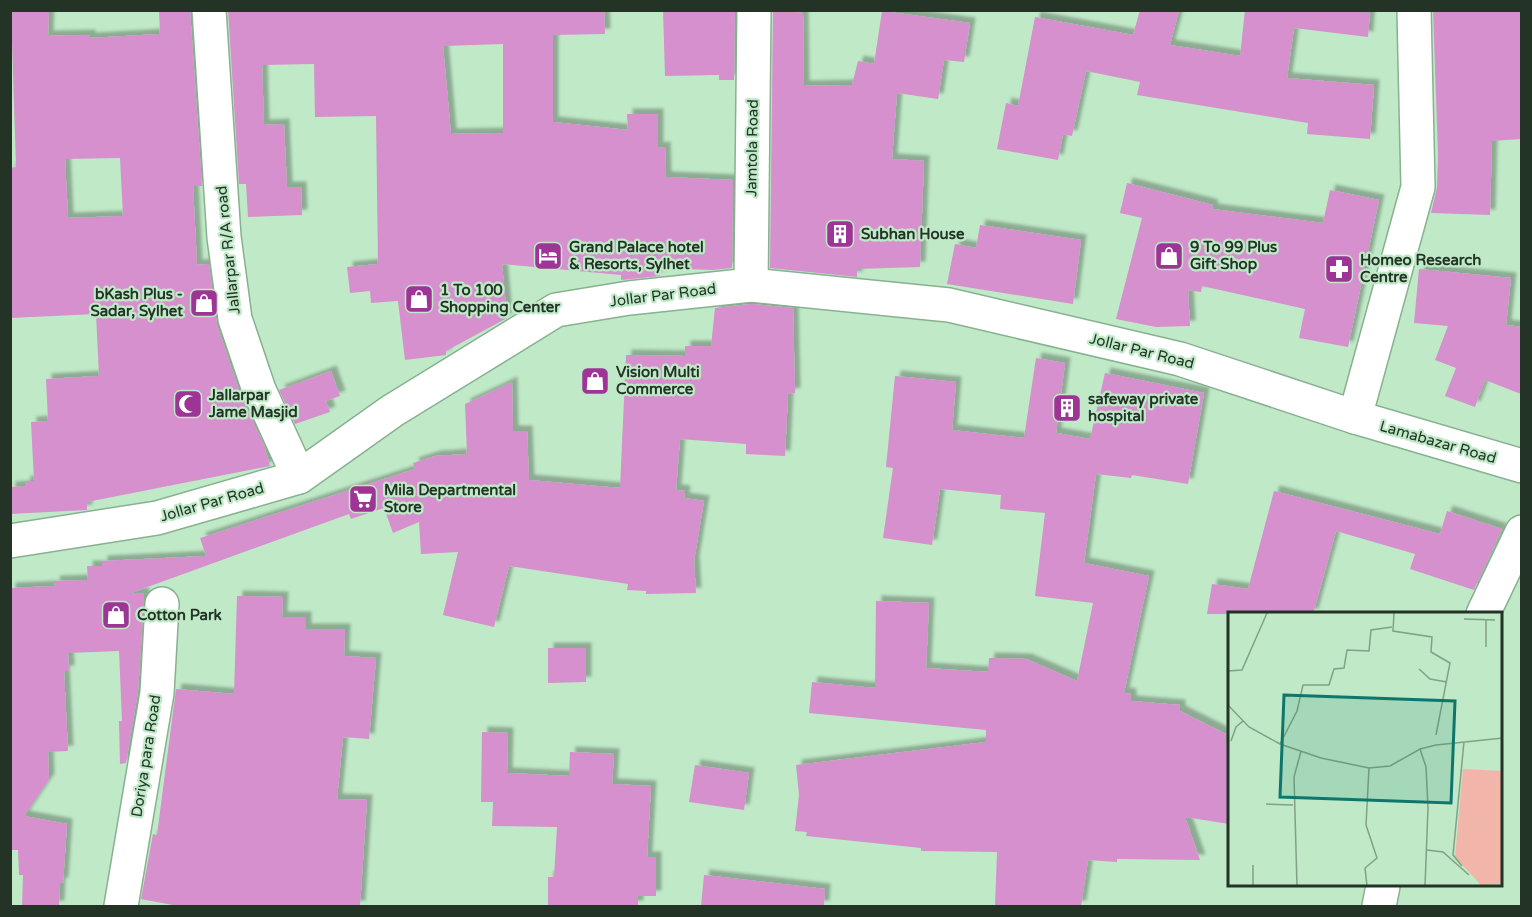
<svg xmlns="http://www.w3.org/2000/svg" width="1532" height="917" font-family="'Varela Round',sans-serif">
	<defs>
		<filter id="shadow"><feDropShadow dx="5.5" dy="-5.5" stdDeviation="1.5" flood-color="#0004"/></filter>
	</defs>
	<rect width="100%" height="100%" fill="#bfe9c7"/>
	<g fill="#d590cd" fill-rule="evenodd" filter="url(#shadow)">
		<path d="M11,10H49L48,36L90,35V38L160,34L159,10H190L202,186H193L197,265L209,264L217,325L241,396L264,445L270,466L87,502V510L10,514V487L25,486V481H34L31,422L48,421L46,379L99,376L96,314L10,318V168L16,167ZM120,158L123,216L68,218L65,159Z"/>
		<path d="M228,10H604L605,34L553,35V122L628,130L627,114H658V148L665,147L666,177L733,180L732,268L713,270L659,268L660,276L621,280V275L502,264L507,318L446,351V355L405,360L398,301L371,303L370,291L350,293L347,267L378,264L376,116L315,117L314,64L262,65L264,125L284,124L287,187H301L302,215L248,217L246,184H239ZM503,44V133L451,134L443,46Z"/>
		<path d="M663,10H735L734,80H719V75L665,76Z"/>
		<path d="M773,10L803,13L804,86L852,85L858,61L874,64L882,11L970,23L964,62L944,60L938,99L897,93L892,159L924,161L920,267L857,269V277L770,268Z"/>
		<path d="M1140,10H1179L1170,45L1240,56L1245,10H1370L1368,37L1294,28L1287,78L1374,85L1370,139L1307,134L1308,123L1137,95L1140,82L1086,71L1072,136L1063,134L1058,160L997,149L1006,103L1018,106L1035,17L1133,35Z"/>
		<path d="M1433,10H1521V139L1492,141L1490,215L1431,213L1437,187L1438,155Z"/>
		<path d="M1127,183L1213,205L1212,209L1323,223L1330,190L1379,200L1348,347L1299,338L1305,309L1202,286L1201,292L1188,290L1190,326L1156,327L1116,319L1142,218L1120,213Z"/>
		<path d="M980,225L1081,240L1073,304L947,284L955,244L976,248Z"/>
		<path d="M1419,269L1511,278L1506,325L1521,327V394L1485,380L1475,407L1445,396L1456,368L1435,360L1448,326L1414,323Z"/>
		<path d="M751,304L793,308L795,393L788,394L785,456L746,454V444L680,439L676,490L685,491L684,498L704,501L694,561L696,593L646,594V591L627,590L628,584L509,566L494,627L443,615L458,552L421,554L419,522L393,533L384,508L351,519L349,514L131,593H144V601L138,691L126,763L120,764L119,721H122L119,651L68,653L69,671H64L68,751L48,752L49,779L24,816L67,824L63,883H60L59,906H22L23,875H19L18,850H10V588L55,586L54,581L88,580L87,566H102V561L206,556L200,538L415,469L413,463L435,456L467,454L465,404L512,382L513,431H527L529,480L620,488L626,355L685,356V346H711L715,308Z"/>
		<path d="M1036,358L1065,363L1056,433L1090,439L1105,373L1204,393L1188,484L1132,475L1131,478L1096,474L1084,563L1149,576L1124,693L1131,694V701L1180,705V711L1226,734V744H1229V824L1185,817L1200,860L1117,859V862L1088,860L1081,906H995L997,852L921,851V848L806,836L807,832L795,831L799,795L796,765L986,742V730L809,713L812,682L875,688L876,601L929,603L926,668L988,672L989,658L1026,659L1077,681L1093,603L1035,596L1045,513L1000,509L1001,495L940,489L932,545L883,538L893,468L886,467L895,376L956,382L952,430L1024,438Z"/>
		<path d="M331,371L340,396L326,401L330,412L295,424L279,390Z"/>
		<path d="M1274,491L1440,534L1447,511L1502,529L1474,590L1410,569L1415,554L1336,531L1313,614H1207L1212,584L1248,589Z"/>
		<path d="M237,596L283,597L282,617H306V629H345L344,656L376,658L369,739L343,737L337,799L367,800L360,906H178L141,899L153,834L157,835L176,689L234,694Z"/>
		<path d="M548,648H586V682L548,683Z"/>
		<path d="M482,732L508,733L507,773L569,776L570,752L614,754L612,784L651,786L647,857H656V896H638V906H548V877H554L557,827L492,826L493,802H481Z"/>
		<path d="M695,765L749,773L744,810L689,802Z"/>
		<path d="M704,875L825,889L824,906H701Z"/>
	</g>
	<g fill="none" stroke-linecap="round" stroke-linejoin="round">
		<g stroke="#88b190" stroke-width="36">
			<g id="street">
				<path d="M209,10L224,237L235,319L259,390L299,477"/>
				<path d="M751,285L754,10"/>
				<path d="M10,541L157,518L299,477L392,411L556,310L629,298L751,285L949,305L1180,359L1355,417"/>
				<path d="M1483,614L1522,532"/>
				<path d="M121,906L157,693L162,604"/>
				<path d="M1379,906L1383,886"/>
			</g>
		</g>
		<g stroke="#88b190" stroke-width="36">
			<path id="secondary" d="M1414,10L1418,187L1355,417L1522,466"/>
		</g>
		<use href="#street" stroke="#fff" stroke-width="33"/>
		<use href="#secondary" stroke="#fff" stroke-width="33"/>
	</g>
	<defs>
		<g id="building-square" transform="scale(1.5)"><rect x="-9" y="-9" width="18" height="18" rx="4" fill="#9e3496" stroke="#bfe9c7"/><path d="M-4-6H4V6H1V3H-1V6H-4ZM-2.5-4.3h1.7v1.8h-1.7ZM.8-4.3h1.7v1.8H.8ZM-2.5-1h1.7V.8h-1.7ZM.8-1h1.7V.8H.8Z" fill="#fff"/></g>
		<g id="hotel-square" transform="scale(1.5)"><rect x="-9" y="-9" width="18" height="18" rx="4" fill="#9e3496" stroke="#bfe9c7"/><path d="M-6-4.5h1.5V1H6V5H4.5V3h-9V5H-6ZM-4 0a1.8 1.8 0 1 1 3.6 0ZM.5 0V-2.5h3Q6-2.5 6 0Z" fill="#fff"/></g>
		<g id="shop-square" transform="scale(1.5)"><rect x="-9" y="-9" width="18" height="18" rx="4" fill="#9e3496" stroke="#bfe9c7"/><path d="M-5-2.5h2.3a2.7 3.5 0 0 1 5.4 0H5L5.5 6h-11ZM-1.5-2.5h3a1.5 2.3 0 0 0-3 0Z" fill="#fff"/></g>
		<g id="pharmacy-square" transform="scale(1.5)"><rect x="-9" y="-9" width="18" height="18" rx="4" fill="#9e3496" stroke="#bfe9c7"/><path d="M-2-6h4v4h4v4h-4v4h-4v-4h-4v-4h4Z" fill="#fff"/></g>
		<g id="mosque-square" transform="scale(1.5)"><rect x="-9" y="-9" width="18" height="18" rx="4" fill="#9e3496" stroke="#bfe9c7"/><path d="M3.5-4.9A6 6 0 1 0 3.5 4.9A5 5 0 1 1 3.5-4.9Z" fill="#fff"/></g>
		<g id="supermarket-square" transform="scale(1.5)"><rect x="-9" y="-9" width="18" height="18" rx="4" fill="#9e3496" stroke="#bfe9c7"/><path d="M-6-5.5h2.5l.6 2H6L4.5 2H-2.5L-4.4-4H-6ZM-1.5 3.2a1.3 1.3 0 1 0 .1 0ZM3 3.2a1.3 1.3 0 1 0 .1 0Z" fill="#fff"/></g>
	</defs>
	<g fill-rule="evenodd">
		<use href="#building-square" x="840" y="234"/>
		<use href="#hotel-square" x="548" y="256"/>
		<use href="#shop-square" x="1169" y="256"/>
		<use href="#pharmacy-square" x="1339" y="269"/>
		<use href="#shop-square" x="419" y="299"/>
		<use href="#shop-square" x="204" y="303"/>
		<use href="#shop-square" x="595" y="381"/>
		<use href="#mosque-square" x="188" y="404"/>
		<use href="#building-square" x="1067" y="408"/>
		<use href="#supermarket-square" x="363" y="499"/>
		<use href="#shop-square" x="116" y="615"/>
	</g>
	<g text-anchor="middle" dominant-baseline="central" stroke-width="4.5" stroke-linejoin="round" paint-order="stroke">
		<g font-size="15" fill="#233427" stroke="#bfe9c7">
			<text transform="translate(752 148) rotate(-89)">Jamtola Road</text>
			<text transform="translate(228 250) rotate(-96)">Jallarpar R/A road</text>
			<text transform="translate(663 295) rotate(-7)">Jollar Par Road</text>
			<text transform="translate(1142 351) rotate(14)">Jollar Par Road</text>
			<text transform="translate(1438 442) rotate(16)">Lamabazar Road</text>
			<text transform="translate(212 502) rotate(-16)">Jollar Par Road</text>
			<text transform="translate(146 756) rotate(-81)">Doriya para Road</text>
		</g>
		<g font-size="15" font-weight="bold" fill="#233427" stroke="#bfe9c7" text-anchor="start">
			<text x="861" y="234">Subhan House</text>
			<text x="569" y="247">Grand Palace hotel<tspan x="569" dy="17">&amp; Resorts, Sylhet</tspan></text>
			<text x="1190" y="247">9 To 99 Plus<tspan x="1190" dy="17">Gift Shop</tspan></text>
			<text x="1360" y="260">Homeo Research<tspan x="1360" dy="17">Centre</tspan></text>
			<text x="440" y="290">1 To 100<tspan x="440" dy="17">Shopping Center</tspan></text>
			<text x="183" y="294" text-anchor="end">bKash Plus -<tspan x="183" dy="17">Sadar, Sylhet</tspan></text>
			<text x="616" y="372">Vision Multi<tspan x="616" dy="17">Commerce</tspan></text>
			<text x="209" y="395">Jallarpar<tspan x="209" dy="17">Jame Masjid</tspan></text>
			<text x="1088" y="399">safeway private<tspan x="1088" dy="17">hospital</tspan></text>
			<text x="384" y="490">Mila Departmental<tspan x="384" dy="17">Store</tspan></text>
			<text x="137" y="615">Cotton Park</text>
		</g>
	</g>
	<g transform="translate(1228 612)">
		<rect width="274" height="274" fill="#bfe9c7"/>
		<path d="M235,157L274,159V272L253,273L227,245Z" fill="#f1b5aa"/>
		<path fill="none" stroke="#81a187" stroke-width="1.5" d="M166,1L165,19L204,25L203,40L222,51L208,123M236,7L267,8M258,35V8M191,57L202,67L219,70M0,59L14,58L39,1M0,93L21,115L52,132L93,146L141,156L162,154L192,137L208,133L275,126M3,129L8,115L15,109M52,132L69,99L75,73H101L106,57L116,56L119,38L141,39L143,18L164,15M192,137L198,155L200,196L197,274M38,192L65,193M199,238L215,240L241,263M25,253V274M234,254L225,243L236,130M69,274L66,165L73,139M139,274L137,256L149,246L138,213L141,156"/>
		<path fill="#0f766e" fill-opacity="0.15" stroke="#0f766e" stroke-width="3" d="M56,83L227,89L223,191L52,185Z"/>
		<rect width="274" height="274" fill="none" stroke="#233427" stroke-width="3"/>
	</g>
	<rect width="1532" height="917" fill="none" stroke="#233427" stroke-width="24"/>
</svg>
